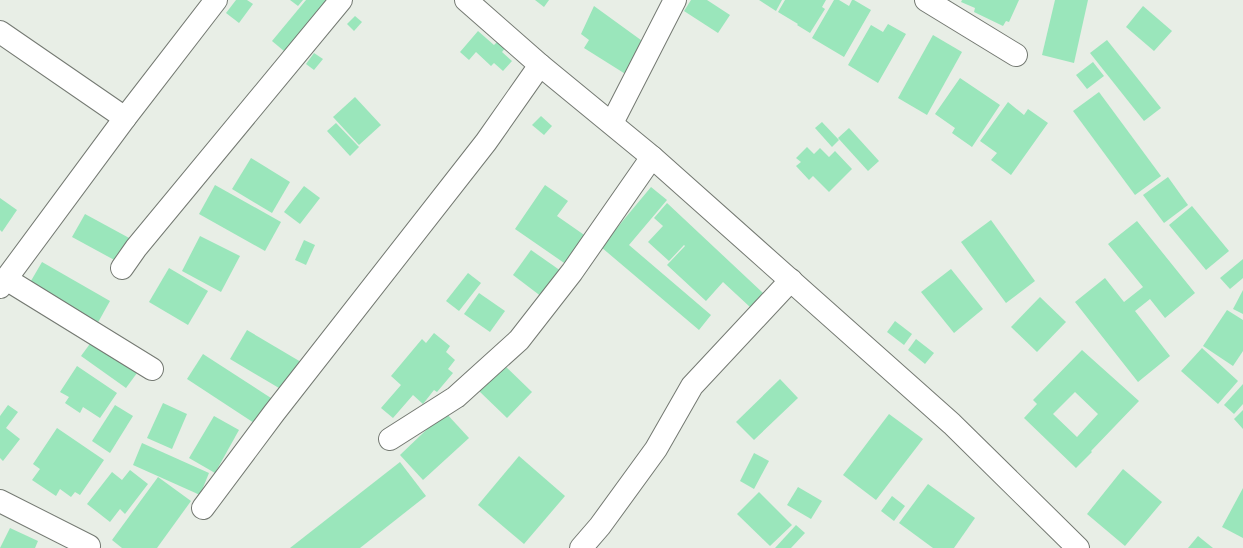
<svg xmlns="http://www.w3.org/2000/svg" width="1243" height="548" font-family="Manrope,sans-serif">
	<rect width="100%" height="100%" fill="#e8eee6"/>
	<g fill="#9ae6bb" fill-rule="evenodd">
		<path d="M236,0H247L253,4L239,23L226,13Z"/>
		<path d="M290,0H303L298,6Z"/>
		<path d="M306,0H337L290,56L272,41Z"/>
		<path d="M535,0H549L544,7Z"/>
		<path d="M691,0H707L730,15L718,33L684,11Z"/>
		<path d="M759,0H782L776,11Z"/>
		<path d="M785,0H826L822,7L825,9L810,33L797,25L798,24L778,12Z"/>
		<path d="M834,0H839L849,6L852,0H854L871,10L844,57L812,38Z"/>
		<path d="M962,0H1019L1009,22L1006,21L1003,26L974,12L975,8L961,2Z"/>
		<path d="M1055,0H1088L1074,63L1042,55Z"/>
		<path d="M594,6L645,43L627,75L584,48L589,40L581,34Z"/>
		<path d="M1143,6L1172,31L1154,51L1126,27Z"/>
		<path d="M355,16L362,22L354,31L347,24Z"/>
		<path d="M888,24L906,34L878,83L848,65L871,25L883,32Z"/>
		<path d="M478,31L494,45L498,41L506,47L502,52L512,61L503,71L494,63L491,66L476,52L469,60L460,52Z"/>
		<path d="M933,35L962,52L927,115L898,98Z"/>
		<path d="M1107,40L1161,108L1144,121L1090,53Z"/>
		<path d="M314,53L323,59L314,70L306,64Z"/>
		<path d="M1093,62L1104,76L1087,89L1076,75Z"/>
		<path d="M960,78L1000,105L972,147L952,133L955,128L935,114Z"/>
		<path d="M1099,92L1161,176L1135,195L1073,111Z"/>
		<path d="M355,97L381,125L359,145L333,117Z"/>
		<path d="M1008,102L1024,115L1028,109L1048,123L1011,175L991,160L997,153L980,141Z"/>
		<path d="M541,116L552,126L544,135L532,125Z"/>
		<path d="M822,122L839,140L832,147L815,128Z"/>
		<path d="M336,123L359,147L350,156L327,131Z"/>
		<path d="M849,128L879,161L868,171L838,138Z"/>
		<path d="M807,147L814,154L820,148L829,157L835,151L852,169L829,192L813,176L809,180L796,166L801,162L796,158Z"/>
		<path d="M251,158L290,182L272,213L232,189Z"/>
		<path d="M1168,177L1188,205L1164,223L1143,195Z"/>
		<path d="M215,185L281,222L265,251L199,214Z"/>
		<path d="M545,185L568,201L557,216L590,239L570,267L515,229Z"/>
		<path d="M304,186L320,198L300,224L284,212Z"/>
		<path d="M651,187L667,200L629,245L711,315L699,330L601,247Z"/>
		<path d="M0,198L17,210L2,232L0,230Z"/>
		<path d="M667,203L763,293L750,307L723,282L706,301L667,265L685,246L684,245L669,261L648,242L663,226L654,218Z"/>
		<path d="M1192,206L1229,251L1206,270L1169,225Z"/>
		<path d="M85,214L131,239L118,262L72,237Z"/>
		<path d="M991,220L1035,281L1006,303L961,242Z"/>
		<path d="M1137,221L1195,293L1165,318L1150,299L1135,311L1170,356L1138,382L1075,302L1105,278L1124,302L1143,287L1108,244Z"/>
		<path d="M200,236L240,256L221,292L182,271Z"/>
		<path d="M304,240L315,245L306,265L295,260Z"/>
		<path d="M531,250L561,271L542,297L513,275Z"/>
		<path d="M1243,259V278L1230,289L1220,278Z"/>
		<path d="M42,262L110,301L96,326L28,286Z"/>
		<path d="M169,268L208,291L188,325L149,302Z"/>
		<path d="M951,269L983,309L954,333L921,292Z"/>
		<path d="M468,273L481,283L459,311L446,301Z"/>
		<path d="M1243,290V314L1233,309Z"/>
		<path d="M479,293L505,311L490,332L464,314Z"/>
		<path d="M1040,297L1066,322L1037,352L1011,327Z"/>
		<path d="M1227,310L1243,320V351L1233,366L1203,346Z"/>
		<path d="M895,321L912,334L904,345L887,332Z"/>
		<path d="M247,330L301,362L284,391L230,359Z"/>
		<path d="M434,333L450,346L446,352L455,360L448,369L453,373L437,392L434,390L423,404L413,395L393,418L381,408L401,385L391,376L422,339L426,343Z"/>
		<path d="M916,339L934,353L925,364L908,350Z"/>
		<path d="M92,341L137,373L126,388L81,356Z"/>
		<path d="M1202,348L1238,381L1218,404L1181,371Z"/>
		<path d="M1082,350L1139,401L1091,451L1092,452L1076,468L1024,418L1037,404L1033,400ZM1075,392L1098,414L1077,437L1053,414Z"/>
		<path d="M203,354L274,400L257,425L187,379Z"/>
		<path d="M503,364L532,392L507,418L478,390Z"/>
		<path d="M77,366L117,393L100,418L83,407L80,413L65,403L69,397L60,392Z"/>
		<path d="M780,379L798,398L754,440L736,422Z"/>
		<path d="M1243,384V404L1234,414L1224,405Z"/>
		<path d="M163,403L187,414L172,449L147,438Z"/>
		<path d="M8,405L18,412L6,428L20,439L3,461L0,458V416Z"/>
		<path d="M115,405L133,416L110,453L92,441Z"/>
		<path d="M1243,410V429L1234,419Z"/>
		<path d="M445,412L469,438L423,480L400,455Z"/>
		<path d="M889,414L923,439L876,500L843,475Z"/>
		<path d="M214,416L239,430L215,473L189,458Z"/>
		<path d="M57,428L104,460L80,495L75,492L71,497L60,489L56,496L32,480L40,469L33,464Z"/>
		<path d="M142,443L209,473L200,495L133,465Z"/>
		<path d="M754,453L769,461L754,489L740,481Z"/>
		<path d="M519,456L565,496L524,544L478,505Z"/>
		<path d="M400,462L426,496L360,548H290Z"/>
		<path d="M1123,469L1162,502L1125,546L1087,514Z"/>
		<path d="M130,470L148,484L125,514L120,509L110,522L87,504L112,472L122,480Z"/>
		<path d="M158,477L191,501L157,548H122L112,540Z"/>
		<path d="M928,484L975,518L954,548H933L899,523Z"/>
		<path d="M798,487L822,501L811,519L787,505Z"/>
		<path d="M1243,488V538L1222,527Z"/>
		<path d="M759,492L792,525L770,546L737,514Z"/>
		<path d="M892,496L905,506L894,521L881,511Z"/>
		<path d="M796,525L805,533L791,548H775Z"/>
		<path d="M10,528L38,541L35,548H0Z"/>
		<path d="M1198,536L1213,548H1188Z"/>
	</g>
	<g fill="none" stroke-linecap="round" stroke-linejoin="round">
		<g stroke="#747972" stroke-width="24">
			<g id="minor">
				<path d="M466,0L540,65L652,157L952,424L1078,548"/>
				<path d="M926,0L1016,55"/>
				<path d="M0,32L125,118"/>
				<path d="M612,123L675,0"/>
				<path d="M122,268L136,248L341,0"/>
				<path d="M6,279L152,369"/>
				<path d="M0,287L125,118L216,0"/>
				<path d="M390,439L456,397L519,340L572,272L652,157"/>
				<path d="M0,501L89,546"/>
				<path d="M203,508L274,413L486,142L540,65"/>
				<path d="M581,548L600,526L656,449L692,386L791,280"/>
			</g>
		</g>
		<use href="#minor" stroke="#fff" stroke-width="22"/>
	</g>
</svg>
